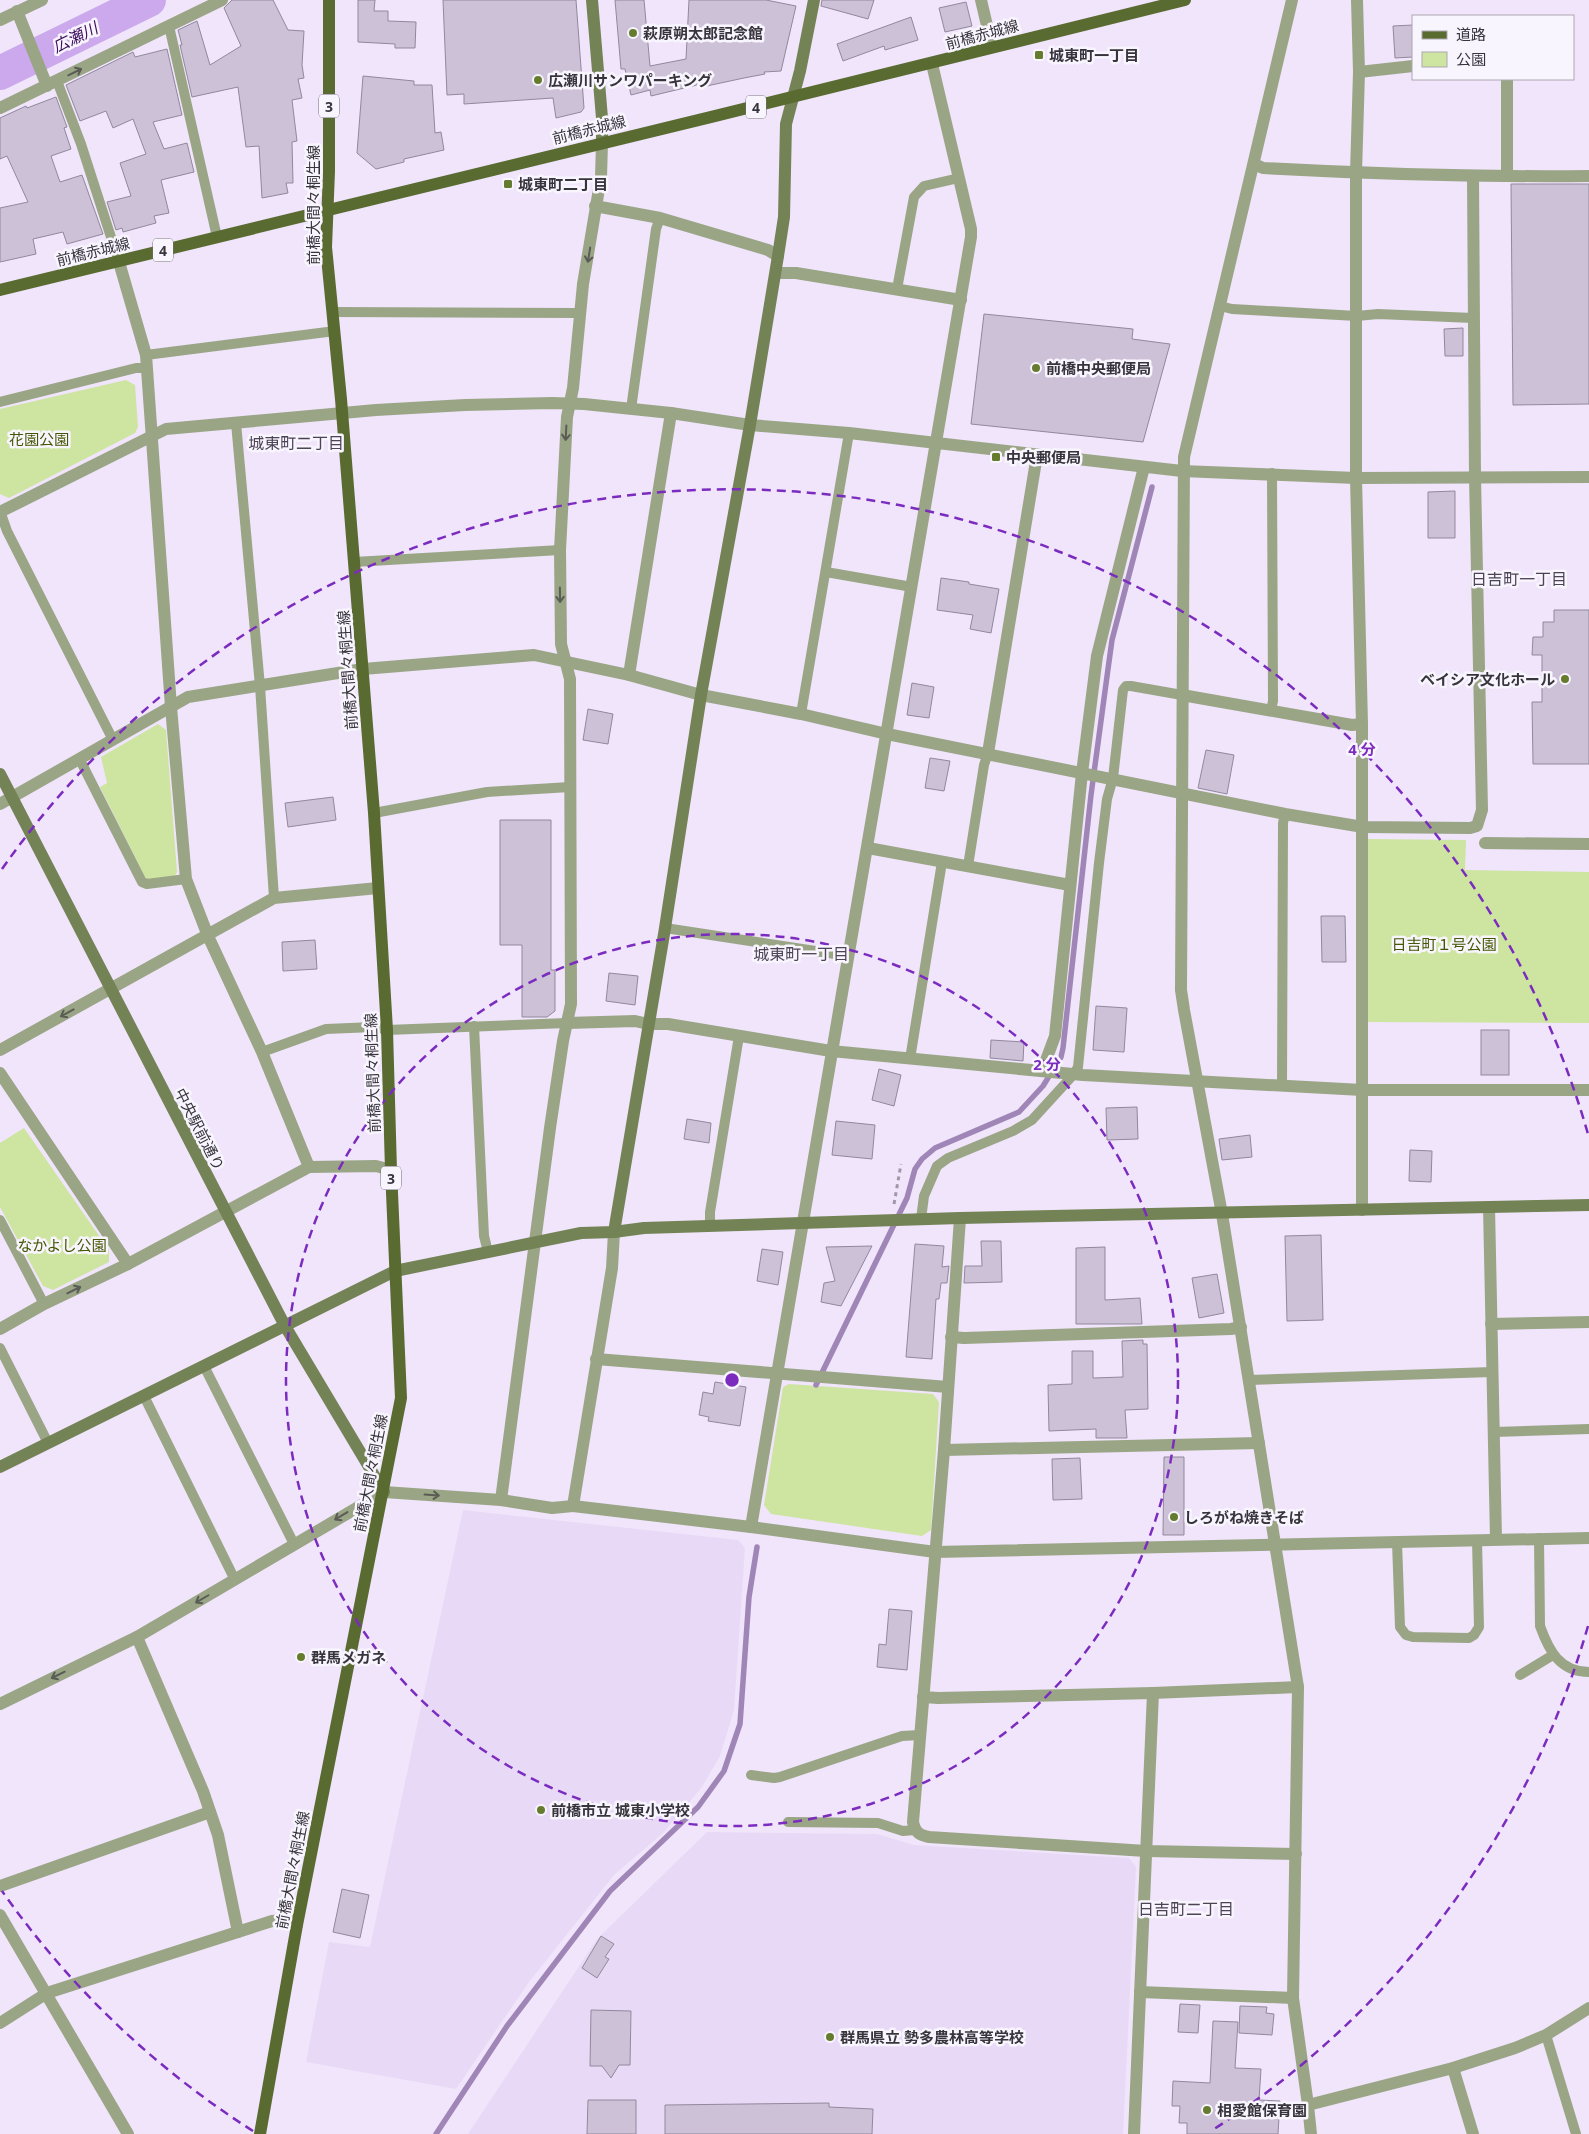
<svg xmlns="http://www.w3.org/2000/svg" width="1589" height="2134" font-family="'Open Sans','Noto Sans JP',sans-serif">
	<rect width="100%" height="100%" fill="#f0e5fb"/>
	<g fill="#e8daf7">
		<path d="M463,1510L738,1540L745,1548L734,1710L720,1756L702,1787L663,1833L614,1875L529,1982L456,2089L306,2062L329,1942L370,1947Z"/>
		<path d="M707,1832L877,1834L914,1845L1129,1858L1136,1867L1123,2134H468L597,1939Z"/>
	</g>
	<g fill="#cde5a0">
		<path d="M126,380L135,385L138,427L135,433L9,498L0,494V409Z"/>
		<path d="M158,724L166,730L177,872L174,877L150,881L145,877L100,787L107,783L101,757Z"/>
		<path d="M1367,839L1466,840L1465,870L1589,872V1023L1367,1022Z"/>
		<path d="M24,1128L109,1250V1262L53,1290L43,1286L0,1207V1143Z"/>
		<path d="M789,1384L933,1394L939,1402L931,1530L922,1536L771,1514L764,1505L783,1387Z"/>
	</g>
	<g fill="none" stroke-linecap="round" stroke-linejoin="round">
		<g stroke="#9f86b7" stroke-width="5.5">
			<path d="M816,1385L907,1198L915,1169L922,1159L935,1148L1019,1112L1043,1086L1061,1057L1063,1048L1091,795L1108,669L1112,640L1152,487"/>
			<path d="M436,2134L507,2026L610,1891L698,1807L724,1771L740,1724L749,1597L757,1547"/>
		</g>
		<path stroke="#cba9ec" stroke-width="34" d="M0,73L149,0"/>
	</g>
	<g fill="#ccc1d7" stroke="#92889d">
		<path d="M232,0H273L288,30L304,31L302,65L304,78L298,79L302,98L292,100L297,141L292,142L293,183H286L288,193L262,198L259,146L246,147L238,87L192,97L180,45H182L178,30L197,21L210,65L241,46L224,8Z"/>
		<path d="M358,0H375L374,11H388V21L416,22L415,48H395V44L358,42Z"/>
		<path d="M443,0H576L584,108L581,112L556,118L553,98L464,104V94L447,95Z"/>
		<path d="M615,0H644L650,66L686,59L689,0H766L796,6L781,71L764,72L765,74L744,78L702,87L701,84L651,96L650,90L631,95L625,69H621Z"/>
		<path d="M822,0H874L868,19L821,6Z"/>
		<path d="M966,2L972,26L945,32L939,8Z"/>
		<path d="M911,17L918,40L885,50L884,46L843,61L837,44Z"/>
		<path d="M1413,25V57L1395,58L1393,26Z"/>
		<path d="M167,49L182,115L153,122L164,149L187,143L194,172L161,180L169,213L154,216L156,223L123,232L122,228L116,230L107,202L131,196L120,163L146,154L133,119L113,128L106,111L80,121L66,85L133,52L135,57Z"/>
		<path d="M363,76L414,81V85H432L435,133L441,132L444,150L404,159V162L376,169L357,153Z"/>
		<path d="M56,97L67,127L64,128L71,149L51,156L60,182L82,175L103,234L67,244L63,232L33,239L36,254L0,262V208L28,202L7,156L0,159V118L26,106L27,108Z"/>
		<path d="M1511,184H1589V404L1513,405Z"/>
		<path d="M984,314L1133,329L1132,339L1170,344L1143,442L971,424Z"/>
		<path d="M1463,328V356H1445L1444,329Z"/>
		<path d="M1455,491V538H1428V492Z"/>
		<path d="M941,578L969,582V584L999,589L991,633L970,629L973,615L937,610Z"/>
		<path d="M1554,610H1589V764H1533L1532,702H1542V655H1532L1533,637H1543V622H1554Z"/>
		<path d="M912,683L934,687L929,718L907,715Z"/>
		<path d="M588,709L613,714L608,744L583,740Z"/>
		<path d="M1206,750L1234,755L1227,794L1198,788Z"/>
		<path d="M930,758L950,761L944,791L925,788Z"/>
		<path d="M333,797L336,820L288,827L285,803Z"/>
		<path d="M500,820H551V970H555V1011L547,1017H522V945H500Z"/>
		<path d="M1321,916H1345L1346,962H1322Z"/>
		<path d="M315,940L317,969L283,971L282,942Z"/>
		<path d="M609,973L638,976L635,1005L606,1001Z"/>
		<path d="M1096,1006L1127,1008L1124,1052L1093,1050Z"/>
		<rect x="1481" y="1030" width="28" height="45"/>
		<path d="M991,1040L1024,1042L1023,1061L990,1058Z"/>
		<path d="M879,1069L901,1075L894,1106L872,1100Z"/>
		<path d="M1137,1107L1138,1139L1107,1140L1106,1108Z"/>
		<path d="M687,1119L711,1123L709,1143L684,1139Z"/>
		<path d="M836,1121L875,1125L872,1159L832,1155Z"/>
		<path d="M1250,1135L1252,1157L1222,1160L1219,1139Z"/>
		<path d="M1410,1150L1432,1151L1431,1182L1409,1181Z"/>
		<path d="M1321,1235L1323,1320L1287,1321L1285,1236Z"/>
		<path d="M981,1241H1001L1002,1282L964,1283L965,1266H982Z"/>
		<path d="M915,1244L944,1246L942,1267L949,1266L947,1283H941L939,1299H936L932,1359L906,1357Z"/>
		<path d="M872,1246L841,1306L821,1302L824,1283L835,1281L826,1247Z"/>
		<path d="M1105,1247V1300L1140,1298L1142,1324H1076V1248Z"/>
		<path d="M762,1249L783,1252L778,1285L757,1281Z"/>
		<path d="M1217,1274L1224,1313L1199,1318L1192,1278Z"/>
		<path d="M1143,1340V1344H1147L1148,1409L1125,1410L1127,1438H1096V1429L1049,1431L1048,1385L1072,1384V1351H1093V1378L1123,1377L1122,1341Z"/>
		<path d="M715,1382L746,1387L740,1426L708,1421L709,1417L699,1415L703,1392L713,1394Z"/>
		<path d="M1164,1457H1184V1535H1163Z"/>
		<path d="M1080,1458L1082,1499L1053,1500L1052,1459Z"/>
		<path d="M889,1609L912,1611L907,1670L877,1667L879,1644L886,1645Z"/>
		<path d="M342,1889L369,1895L360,1938L333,1932Z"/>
		<path d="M601,1936L614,1944L605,1957L609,1959L597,1978L582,1968Z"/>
		<path d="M1180,2004L1200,2005L1198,2033L1178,2032Z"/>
		<path d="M1240,2006L1267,2007L1266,2013L1274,2014L1272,2035L1239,2033Z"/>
		<path d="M591,2010L631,2011L630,2065H619L611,2078L602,2066H590Z"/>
		<path d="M1213,2021L1238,2022L1235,2068L1261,2069L1259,2100L1280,2101L1278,2134H1187V2123H1179L1180,2106H1172L1173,2081L1210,2083Z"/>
		<path d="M588,2100H636V2134H587Z"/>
		<path d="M829,2103V2107L873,2109L872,2134H665V2105Z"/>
	</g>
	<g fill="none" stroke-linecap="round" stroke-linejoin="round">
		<path stroke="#a098a8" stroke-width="3" stroke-dasharray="4 4" stroke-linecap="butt" d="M894,1204L901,1164"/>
		<g stroke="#9aa586" stroke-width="10">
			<path d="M169,26L217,237"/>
			<path d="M57,81L81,144L119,262"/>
			<path d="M897,289L914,197L924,186L959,178"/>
			<path d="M1220,306L1232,309L1357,316L1378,314L1473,318"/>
			<path d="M333,312L579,313"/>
			<path d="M146,355L335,331"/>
			<path d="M0,402L136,368H147"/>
			<path d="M631,409L656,229L660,218"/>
			<path d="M236,423L260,686L274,898"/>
			<path d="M0,511L7,531L113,740"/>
			<path d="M354,562L560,550"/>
			<path d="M826,572L912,587"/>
			<path d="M1271,710L1273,701L1272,473"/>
			<path d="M801,714L849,433"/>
			<path d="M80,760L142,882L147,884L186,879"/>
			<path d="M374,813L487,792L570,787"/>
			<path d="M968,866L984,765L988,753"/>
			<path d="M665,928L848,956"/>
			<path d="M474,1026L484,1236L488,1252"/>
			<path d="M262,1052L326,1029L374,1027L387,1030L567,1023"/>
			<path d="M910,1059L942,862"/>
			<path d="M1282,1086L1283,823L1285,814"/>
			<path d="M921,1219L924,1196L937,1166L948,1158L1013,1131L1032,1120L1074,1074L1078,1067L1099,863L1107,799L1113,778L1123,690L1126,686H1131L1182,695"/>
			<path d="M0,1220L44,1304"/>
			<path d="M710,1226V1212L739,1036"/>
			<path d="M0,1348L48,1443"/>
			<path d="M204,1366L294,1544"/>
			<path d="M1249,1380L1492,1372"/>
			<path d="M144,1396L235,1580"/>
			<path d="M1494,1432L1589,1429"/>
			<path d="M1539,1538L1540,1626C1549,1651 1560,1672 1589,1672"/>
			<path d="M1397,1542L1400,1627L1406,1635L1413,1637L1469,1638L1474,1635L1479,1627L1477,1540"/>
			<path d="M1520,1675L1553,1655"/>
			<path d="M751,1775L774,1778L780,1777L902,1736L920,1735"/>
			<path d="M788,1822L878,1823L903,1831L915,1830"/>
			<path d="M1546,2035L1576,2134"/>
		</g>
		<g stroke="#9aa586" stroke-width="12">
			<path d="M981,0L992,47"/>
			<path d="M1292,0L1184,457L1181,990L1184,1010L1222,1214L1298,1687L1293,1998L1308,2105L1311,2134"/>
			<path d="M1357,0L1359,72L1356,173V478L1362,724V1210"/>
			<path d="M17,11L47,86"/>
			<path d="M0,20L42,0"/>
			<path d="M1359,72L1413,66"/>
			<path d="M1507,79V176"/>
			<path d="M0,108L222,0"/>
			<path d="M1254,164L1263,168C1372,174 1480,177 1589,176"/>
			<path d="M595,206L660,218L768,250L778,256"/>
			<path d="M119,262L146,355L171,707L186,879L208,936L262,1052L309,1167L376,1166L391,1170"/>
			<path d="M776,273H796L961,300"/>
			<path d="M0,512L166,429L376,410L465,405L552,403L584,404L671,413L750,425L849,433L1182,471L1356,478L1589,477"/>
			<path d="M629,675L671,413"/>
			<path d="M1182,695L1352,725L1362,724"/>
			<path d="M988,753L1037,455"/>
			<path d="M0,804L188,697L363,669L534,655L629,675L701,695L801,714L887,734L1285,814L1363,827L1470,828L1477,826L1482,810L1475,477L1473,176"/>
			<path d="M1485,843L1589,844"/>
			<path d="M868,848L1070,885"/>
			<path d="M567,1023L635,1021L648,1024H668L831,1051L1083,1075L1362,1090H1589"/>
			<path d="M0,1050L274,898L378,888"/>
			<path d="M1042,1071L1055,1036L1082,773L1097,656L1144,467"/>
			<path d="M0,1073L128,1264"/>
			<path d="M1489,1207L1496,1539"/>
			<path d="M960,1218L944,1450L913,1822C915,1832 919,1835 929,1837L1146,1851L1296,1854"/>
			<path d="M614,1232L612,1268L573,1506L751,1527L935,1552L1589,1538"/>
			<path d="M1491,1324L1589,1322"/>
			<path d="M0,1329L44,1304L128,1264L309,1167"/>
			<path d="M951,1337L964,1338L1231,1329L1241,1327"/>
			<path d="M596,1359L948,1387"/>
			<path d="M944,1450L1259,1443"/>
			<path d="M501,1500L550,1128L563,1041L571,1004L570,679L561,644L560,550L567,417L573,388L583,284L601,177L602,143"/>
			<path d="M751,1527L971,237V229L932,64"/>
			<path d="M137,1637L203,1791L218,1835L238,1932"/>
			<path d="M923,1697L938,1698L1153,1693L1298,1687"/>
			<path d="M0,1704L137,1637L384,1492L501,1500L552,1508L573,1506"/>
			<path d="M0,1886L210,1812"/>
			<path d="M0,1915L128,2134"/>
			<path d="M1140,1992L1293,1998"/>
			<path d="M0,2023L47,1993L272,1921L284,1920L297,1925"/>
			<path d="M1453,2068L1473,2134"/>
			<path d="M1308,2105L1453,2068L1515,2048L1546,2035L1589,2008"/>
			<path d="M1134,2134L1153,1693"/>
		</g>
		<g stroke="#748356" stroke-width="12">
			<path d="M592,0L602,118V143"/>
			<path d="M0,774L285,1326L384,1492"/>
			<path d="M614,1232L665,928L701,695L750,425L778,256L784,217L786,124L800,71L814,0"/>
			<path d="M0,1467L395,1271L581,1233L614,1232L644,1228L960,1218L1589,1205"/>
		</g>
		<g stroke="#596b31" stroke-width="12">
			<path d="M0,290C396,196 790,97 1185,0"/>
			<path d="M260,2134L297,1925L401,1398L391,1170L387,1030L374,813L341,399L326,247L329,171V0"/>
		</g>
	</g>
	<defs><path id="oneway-shaft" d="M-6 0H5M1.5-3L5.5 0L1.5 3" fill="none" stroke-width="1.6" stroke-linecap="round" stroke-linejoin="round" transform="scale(1.25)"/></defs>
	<g stroke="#5a5c56">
		<use href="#oneway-shaft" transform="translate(75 72) rotate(-26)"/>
		<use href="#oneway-shaft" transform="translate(589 255) rotate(99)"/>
		<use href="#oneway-shaft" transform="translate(566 433) rotate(93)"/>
		<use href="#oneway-shaft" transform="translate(560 595) rotate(89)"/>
		<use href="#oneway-shaft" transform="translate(67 1013) rotate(151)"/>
		<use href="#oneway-shaft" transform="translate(74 1290) rotate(-26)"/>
		<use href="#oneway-shaft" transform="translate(432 1495) rotate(4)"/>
		<use href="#oneway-shaft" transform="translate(341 1516) rotate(149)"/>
		<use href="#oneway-shaft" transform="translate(202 1599) rotate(150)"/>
		<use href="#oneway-shaft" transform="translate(58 1675) rotate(154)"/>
	</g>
	<g fill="none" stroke="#7b2cbf" stroke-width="2.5" stroke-dasharray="9 6">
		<circle cx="732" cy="1380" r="446"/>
		<path d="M1588 1626A891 891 0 0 1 1211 2131M253 2131A891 891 0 0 1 2 1891M2 869A891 891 0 0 1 1588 1134"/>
	</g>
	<g fill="#657b2d" stroke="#f9f5fe" stroke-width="2">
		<circle cx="633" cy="33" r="5"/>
		<rect x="1034" y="50" width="10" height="10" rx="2.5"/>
		<circle cx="538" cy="80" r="5"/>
		<rect x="503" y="179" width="10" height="10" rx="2.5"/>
		<circle cx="1036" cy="368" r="5"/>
		<rect x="991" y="452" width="10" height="10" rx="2.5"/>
		<circle cx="1565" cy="679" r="5"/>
		<circle cx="1174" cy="1517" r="5"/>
		<circle cx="301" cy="1657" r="5"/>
		<circle cx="541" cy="1810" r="5"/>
		<circle cx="830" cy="2037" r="5"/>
		<circle cx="1207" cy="2110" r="5"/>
	</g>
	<g text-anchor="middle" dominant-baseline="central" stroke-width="5" stroke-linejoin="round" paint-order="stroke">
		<g fill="#f9f5fe" stroke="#726e76" stroke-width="1">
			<rect x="319" y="94.5" width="20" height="23" rx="4"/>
			<rect x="746" y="95.5" width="20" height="23" rx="4"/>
			<rect x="153" y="238.5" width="20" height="23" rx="4"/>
			<rect x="381" y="1166.5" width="20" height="23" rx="4"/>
		</g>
		<g font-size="14" font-weight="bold" fill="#38343c">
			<text x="329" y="106">3</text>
			<text x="756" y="107">4</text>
			<text x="163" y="250">4</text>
			<text x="391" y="1178">3</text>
		</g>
		<g font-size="15" font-weight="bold" fill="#38343c" stroke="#f9f5fe" text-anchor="start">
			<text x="643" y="33">萩原朔太郎記念館</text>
			<text x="1049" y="55">城東町一丁目</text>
			<text x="548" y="80">広瀬川サンワパーキング</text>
			<text x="518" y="184">城東町二丁目</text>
			<text x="1046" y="368">前橋中央郵便局</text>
			<text x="1006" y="457">中央郵便局</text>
			<text x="1555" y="679" text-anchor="end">ベイシア文化ホール</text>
			<text x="1184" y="1517">しろがね焼きそば</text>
			<text x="311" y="1657">群馬メガネ</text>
			<text x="551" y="1810">前橋市立 城東小学校</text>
			<text x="840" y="2037">群馬県立 勢多農林高等学校</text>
			<text x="1217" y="2110">相愛館保育園</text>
		</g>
		<g font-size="15" fill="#38343c" stroke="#f9f5fe">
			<text transform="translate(982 34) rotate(-15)">前橋赤城線</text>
			<text transform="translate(589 129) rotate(-14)">前橋赤城線</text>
			<text transform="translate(313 205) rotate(-90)">前橋大間々桐生線</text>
			<text transform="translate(93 251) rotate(-14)">前橋赤城線</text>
			<text transform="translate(347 670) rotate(-94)">前橋大間々桐生線</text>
			<text transform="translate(372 1073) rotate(-92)">前橋大間々桐生線</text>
			<text transform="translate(200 1129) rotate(63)">中央駅前通り</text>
			<text transform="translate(370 1473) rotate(-79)">前橋大間々桐生線</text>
			<text transform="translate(292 1870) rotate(-79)">前橋大間々桐生線</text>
		</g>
		<g font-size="15" fill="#445702" stroke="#f9f5fe">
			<text x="39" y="439">花園公園</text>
			<text x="1444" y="944">日吉町１号公園</text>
			<text x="62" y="1245">なかよし公園</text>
		</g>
		<g font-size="16" font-style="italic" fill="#3d0e5c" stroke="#f9f5fe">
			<text transform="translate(75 37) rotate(-26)">広瀬川</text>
		</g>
		<g font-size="16" fill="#4c4355" stroke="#f9f5fe">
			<text x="296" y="443">城東町二丁目</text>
			<text x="1519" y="579">日吉町一丁目</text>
			<text x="801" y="954">城東町一丁目</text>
			<text x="1186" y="1909">日吉町二丁目</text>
		</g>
	</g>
	<circle cx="732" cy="1380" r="8" fill="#7b2cbf" stroke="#f9f5fe" stroke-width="2.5"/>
	<g font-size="15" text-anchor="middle" font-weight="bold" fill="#7b2cbf" stroke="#f9f5fe" stroke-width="5" stroke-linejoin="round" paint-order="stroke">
		<text x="1362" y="755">4 分</text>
		<text x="1047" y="1070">2 分</text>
	</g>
	<rect x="1412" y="15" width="162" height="65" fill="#f9f5fe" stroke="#aca8b0"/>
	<rect x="1422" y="31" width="25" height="8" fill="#596b31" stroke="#aca8b0"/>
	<text x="1456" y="40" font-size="15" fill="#38343c">道路</text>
	<rect x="1422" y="52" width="25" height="15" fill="#cde5a0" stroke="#aca8b0"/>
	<text x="1456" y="65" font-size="15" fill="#38343c">公園</text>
</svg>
